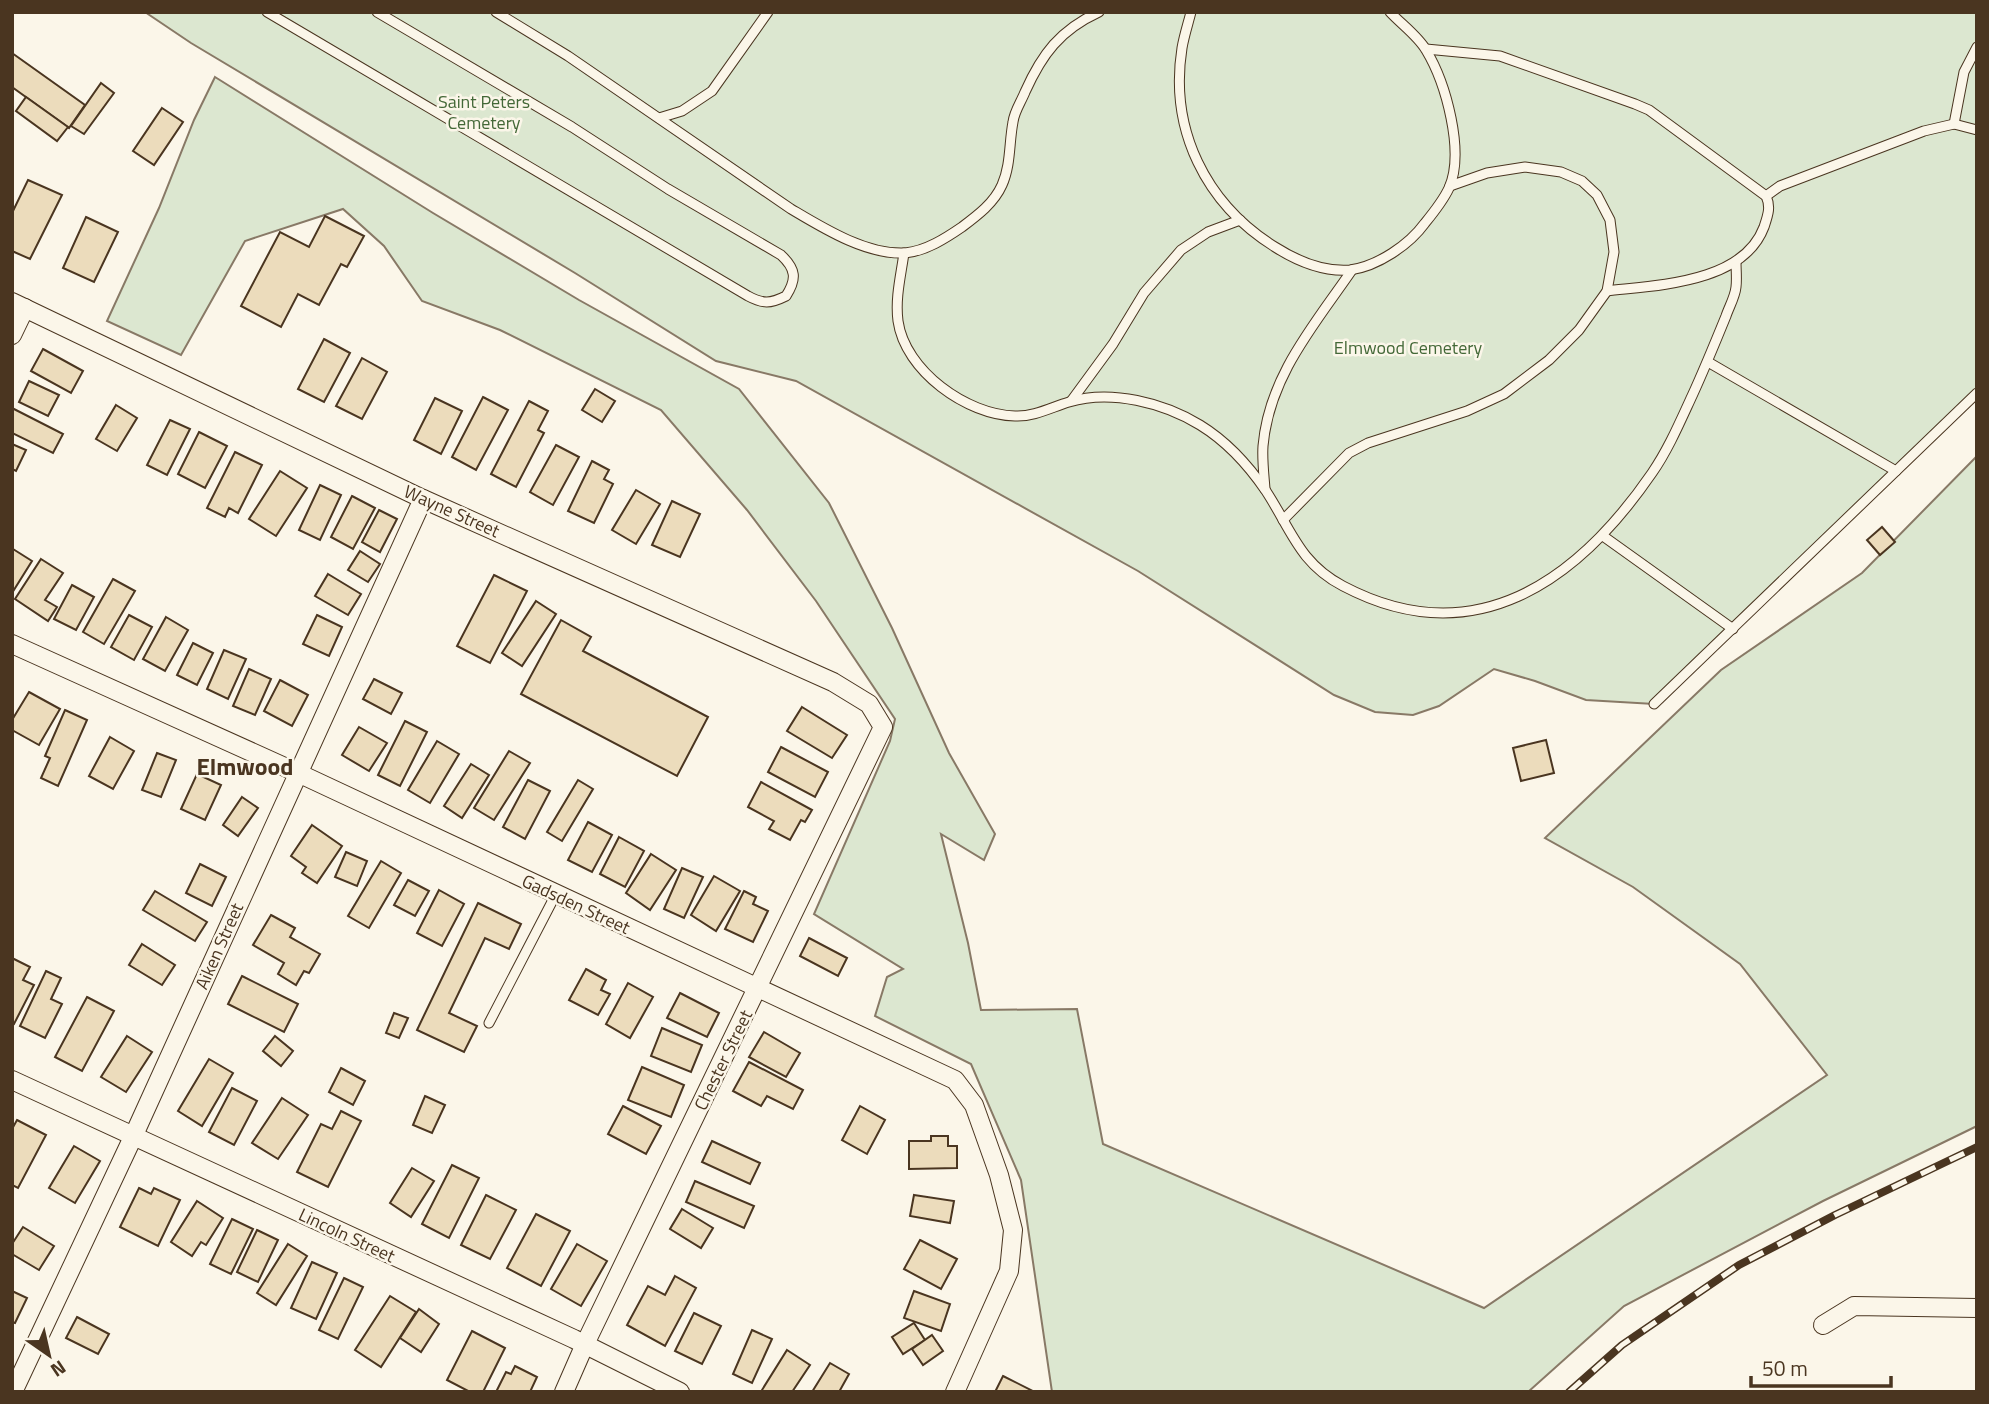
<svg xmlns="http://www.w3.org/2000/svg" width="1989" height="1404" font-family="'Titillium Web',sans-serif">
	<rect width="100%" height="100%" fill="#fbf6e9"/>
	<g fill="#dce7d0" stroke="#887966" stroke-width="2">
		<path d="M145,12H1977V393L1654,704L1586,700L1535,681L1494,669L1439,706L1413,715L1375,712L1334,695L1138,571L796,381L716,361L575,273L191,43Z"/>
		<path d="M215,77L433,213L579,300L739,389L829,503L892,628L949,753L995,834L984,860L941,834L968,943L981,1010L1077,1009L1103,1144L1484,1308L1827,1075L1740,964L1633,887L1545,838L1721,670L1862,573L1977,456V1126L1823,1201L1624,1306L1528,1392H1052L1021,1180L971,1064L875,1016L887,977L903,969L814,914L890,741L895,719L816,601L747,510L661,410L500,330L422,301L384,246L343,209L245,241L181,355L107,321L159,208L194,120Z"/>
	</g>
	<g fill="#ecdcbc" stroke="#4a3520" stroke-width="2">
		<path d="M12,53L85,105L69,128L12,87Z"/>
		<path d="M101,83L114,93L84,134L71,126Z"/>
		<path d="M26,97L68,127L57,141L16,111Z"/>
		<path d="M162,108L183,122L154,165L133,151Z"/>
		<path d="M28,180L62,195L30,259L12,251V213Z"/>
		<path d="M325,216L364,236L347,267L341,264L319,305L298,294L281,327L241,306L280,232L309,247Z"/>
		<path d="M86,217L118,232L94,282L63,268Z"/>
		<path d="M324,339L350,353L324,402L298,389Z"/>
		<path d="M43,349L83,371L71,393L31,371Z"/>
		<path d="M362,358L387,372L362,419L336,406Z"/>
		<path d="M29,381L59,395L48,416L19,402Z"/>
		<path d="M595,389L615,401L602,422L582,410Z"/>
		<path d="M483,397L508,410L476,470L452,457Z"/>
		<path d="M435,398L462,411L441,454L414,440Z"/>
		<path d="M529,401L548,411L538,430L544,433L516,487L491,474Z"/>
		<path d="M116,405L137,418L117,451L96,439Z"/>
		<path d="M12,408L63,434L53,453L12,433Z"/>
		<path d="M170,420L190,429L167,475L147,465Z"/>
		<path d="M199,432L227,446L205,488L178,474Z"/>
		<path d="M12,444L26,450L16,471L12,469Z"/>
		<path d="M556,445L579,457L553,505L530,492Z"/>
		<path d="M235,452L262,465L238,513L229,508L225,517L207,508Z"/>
		<path d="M592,461L609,470L604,479L613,484L594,523L568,511Z"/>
		<path d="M280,471L307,488L276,536L249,519Z"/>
		<path d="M320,485L341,495L320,540L299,530Z"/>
		<path d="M636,490L660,504L636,544L612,530Z"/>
		<path d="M352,496L375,508L353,549L331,537Z"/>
		<path d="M672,501L700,514L680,557L652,545Z"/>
		<path d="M379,510L397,519L380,552L362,542Z"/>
		<path d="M1882,527L1895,542L1880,555L1867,540Z"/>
		<path d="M13,549L32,561L12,593V550Z"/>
		<path d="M360,551L380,564L368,582L348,570Z"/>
		<path d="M41,559L63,573L45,600L57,607L48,621L15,599Z"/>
		<path d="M328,574L361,594L348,615L315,596Z"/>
		<path d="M494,575L527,591L490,663L457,646Z"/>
		<path d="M113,579L135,591L104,644L83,632Z"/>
		<path d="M72,585L94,597L76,630L54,619Z"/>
		<path d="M536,601L556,614L522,666L502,653Z"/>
		<path d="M129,615L152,627L134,660L111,647Z"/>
		<path d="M317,615L342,627L329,656L303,644Z"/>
		<path d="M166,617L188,630L165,671L143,659Z"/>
		<path d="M561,620L591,637L583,651L708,717L677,776L521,694Z"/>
		<path d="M193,643L213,653L197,685L177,675Z"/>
		<path d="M224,650L246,659L228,699L207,689Z"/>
		<path d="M249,669L271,679L255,715L233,706Z"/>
		<path d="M374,679L402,693L391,714L363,699Z"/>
		<path d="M280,680L308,695L292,726L264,711Z"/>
		<path d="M29,692L60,709L39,745L12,730V720Z"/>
		<path d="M802,707L847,735L832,758L787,731Z"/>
		<path d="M65,710L87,720L58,786L41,778L50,758L45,756Z"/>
		<path d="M405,721L427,732L400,786L378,775Z"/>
		<path d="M359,727L387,743L369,771L342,755Z"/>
		<path d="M110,737L134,751L113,789L89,776Z"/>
		<path d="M1546,740L1554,773L1521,781L1513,748Z"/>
		<path d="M437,741L459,754L430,803L408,790Z"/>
		<path d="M781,747L828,772L815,797L768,772Z"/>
		<path d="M509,751L530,763L494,820L474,808Z"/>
		<path d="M157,753L176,760L161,797L142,790Z"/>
		<path d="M471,764L489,775L462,818L444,806Z"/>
		<path d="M197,774L221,785L205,820L181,809Z"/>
		<path d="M528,780L550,791L525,839L503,827Z"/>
		<path d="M578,780L593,789L562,841L547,832Z"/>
		<path d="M761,782L812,810L805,822L801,820L790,840L769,829L774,821L748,807Z"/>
		<path d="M242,797L258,808L238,836L223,825Z"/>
		<path d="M588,822L612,835L592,872L568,860Z"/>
		<path d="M312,825L342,846L317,883L302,873L306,867L291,856Z"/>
		<path d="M619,837L644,851L625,887L600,874Z"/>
		<path d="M346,852L367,861L357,886L335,877Z"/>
		<path d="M651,854L676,870L650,910L626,893Z"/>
		<path d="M381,861L401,873L369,928L348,916Z"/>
		<path d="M200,864L226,877L212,906L186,893Z"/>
		<path d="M682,868L703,877L684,918L664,909Z"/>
		<path d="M714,876L740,891L716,931L691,915Z"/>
		<path d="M408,880L429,891L415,916L394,905Z"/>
		<path d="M439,890L464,904L442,946L417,933Z"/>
		<path d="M155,891L207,922L195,941L143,910Z"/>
		<path d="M744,891L756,897L753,904L768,911L753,942L725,929Z"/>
		<path d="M478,903L521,924L509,949L485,938L449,1013L477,1026L464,1052L417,1030Z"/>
		<path d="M271,915L295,928L290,937L320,954L309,973L304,971L296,985L278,974L284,963L253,945Z"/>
		<path d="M809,938L847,958L838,976L800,956Z"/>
		<path d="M142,944L175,965L162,985L129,965Z"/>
		<path d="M12,958L30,967L23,980L34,985L14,1024L12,1023Z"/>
		<path d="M586,969L606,980L601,990L610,994L598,1015L569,1000Z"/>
		<path d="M46,971L61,978L51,999L62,1004L45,1038L20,1026Z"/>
		<path d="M242,976L298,1004L284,1032L228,1004Z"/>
		<path d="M628,983L653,997L630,1038L606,1024Z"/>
		<path d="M680,993L719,1013L707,1037L667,1018Z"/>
		<path d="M87,997L114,1011L82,1071L55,1057Z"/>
		<path d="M394,1013L408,1018L399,1038L386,1033Z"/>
		<path d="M662,1028L702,1045L691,1072L651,1056Z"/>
		<path d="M764,1032L800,1053L786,1077L749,1057Z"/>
		<path d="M127,1036L152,1052L126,1092L101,1077Z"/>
		<path d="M275,1036L293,1051L281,1066L263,1051Z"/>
		<path d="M209,1059L233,1073L202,1126L178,1111Z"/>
		<path d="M749,1062L803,1090L793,1109L767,1096L761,1106L733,1091Z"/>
		<path d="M642,1067L684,1085L671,1117L628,1100Z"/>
		<path d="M341,1068L365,1081L353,1105L329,1092Z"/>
		<path d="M232,1088L257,1101L234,1145L209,1132Z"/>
		<path d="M425,1096L445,1105L432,1133L413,1125Z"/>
		<path d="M282,1098L308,1115L278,1159L252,1143Z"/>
		<path d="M623,1106L661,1126L646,1154L608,1134Z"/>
		<path d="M860,1106L885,1120L867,1154L842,1140Z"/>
		<path d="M341,1111L361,1121L328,1187L297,1172L321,1124L332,1129Z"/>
		<path d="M17,1120L46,1135L18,1188L12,1185V1129Z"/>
		<path d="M931,1136H948V1146H957V1168L909,1169V1141H931Z"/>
		<path d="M712,1141L760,1163L750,1184L702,1162Z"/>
		<path d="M74,1146L100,1161L75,1203L49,1188Z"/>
		<path d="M452,1165L479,1178L449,1238L422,1224Z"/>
		<path d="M412,1168L434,1181L411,1217L390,1203Z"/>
		<path d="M695,1181L754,1206L744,1228L686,1202Z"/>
		<path d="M139,1188L151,1194L154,1188L180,1200L158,1246L120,1227Z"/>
		<path d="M486,1195L516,1210L490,1259L461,1245Z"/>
		<path d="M914,1195L954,1201L950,1223L910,1216Z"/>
		<path d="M197,1201L223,1218L206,1245L201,1242L192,1256L171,1242Z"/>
		<path d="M682,1209L713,1228L701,1248L670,1229Z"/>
		<path d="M536,1214L570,1231L541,1286L507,1268Z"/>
		<path d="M232,1219L253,1229L231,1274L210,1264Z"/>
		<path d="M23,1227L54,1246L39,1270L12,1254V1244Z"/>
		<path d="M257,1230L278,1240L258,1282L237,1272Z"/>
		<path d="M920,1240L957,1259L941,1289L904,1269Z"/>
		<path d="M288,1244L307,1256L276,1305L257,1293Z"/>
		<path d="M577,1244L607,1261L581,1306L551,1289Z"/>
		<path d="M312,1262L337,1273L316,1319L291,1308Z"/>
		<path d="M675,1276L696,1288L665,1346L627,1325L648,1286L665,1295Z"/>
		<path d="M344,1278L363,1287L338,1339L319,1330Z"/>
		<path d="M12,1291L27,1298L15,1323L12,1322Z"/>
		<path d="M914,1291L950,1304L941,1331L904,1318Z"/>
		<path d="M390,1296L416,1312L381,1367L355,1350Z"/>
		<path d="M419,1309L439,1324L421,1352L400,1338Z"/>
		<path d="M694,1313L721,1326L702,1364L675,1351Z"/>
		<path d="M77,1317L109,1334L98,1354L66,1338Z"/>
		<path d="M914,1323L925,1340L903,1354L892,1337Z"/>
		<path d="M752,1330L772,1339L752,1383L733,1374Z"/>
		<path d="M472,1331L505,1348L483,1392H470L447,1380Z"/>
		<path d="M932,1335L943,1351L923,1365L912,1349Z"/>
		<path d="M787,1350L810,1365L792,1392H764L762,1390Z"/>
		<path d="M830,1363L849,1374L839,1392H812Z"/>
		<path d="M515,1366L537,1377L530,1392H496L506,1372L511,1374Z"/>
		<path d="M1003,1376L1033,1391V1392H995Z"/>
	</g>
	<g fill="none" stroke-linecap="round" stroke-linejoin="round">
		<g stroke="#4a3520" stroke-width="11">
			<g id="service">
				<path d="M267,12L748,296C763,304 770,304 786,296C797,279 796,269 781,255L668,189L572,127L377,12"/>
				<path d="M496,12L568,56L791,209C823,228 866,255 905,253C926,251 946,238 962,227C978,215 994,203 1002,185C1011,165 1009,142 1013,122C1014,112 1021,102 1025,92C1042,54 1060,30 1099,12"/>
				<path d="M1191,12C1188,24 1184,36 1182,48C1169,130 1206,204 1275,247C1297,261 1324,272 1350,270C1378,266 1409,245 1425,223C1434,212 1443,201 1449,188C1465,152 1446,83 1426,50C1418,36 1401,24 1390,12"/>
				<path d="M1426,49L1500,56L1635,104L1649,110L1766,196C1771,207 1768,215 1764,227C1743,283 1658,285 1607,291"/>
				<path d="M659,118L682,111L712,91L768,12"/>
				<path d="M1954,124L1964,72L1977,47"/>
				<path d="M1766,196L1780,186L1924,131L1954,124L1977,130"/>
				<path d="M904,253C901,275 895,298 898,321C905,371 967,415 1015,416C1034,417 1052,407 1069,402C1111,389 1164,403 1200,425C1226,441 1249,466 1266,491C1291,529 1299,563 1343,586C1474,655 1577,582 1652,473C1668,450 1680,422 1692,396C1704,370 1715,343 1726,316C1729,307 1735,297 1736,287C1737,279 1736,270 1736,262"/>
				<path d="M1708,362L1896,471"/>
				<path d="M1072,400L1113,344L1144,293L1181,250L1208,232L1240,220"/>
				<path d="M1265,489C1264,475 1262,460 1263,446C1269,376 1315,324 1352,270"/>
				<path d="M1283,520L1349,453L1368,443L1467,411L1504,394L1549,360L1579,330L1607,291L1614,252L1610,220L1597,195L1582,181L1561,172L1525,167L1487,173L1450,186"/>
				<path d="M1603,536L1733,629"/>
				<path d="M1654,704L1977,393"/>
				<path d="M489,1023L556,894"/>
			</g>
		</g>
		<g stroke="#4a3520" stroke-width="20">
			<g id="minor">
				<path d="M12,302L423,499L833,682L869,704L883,727L585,1344L564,1392"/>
				<path d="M12,335L25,308"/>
				<path d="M12,644L298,773L955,1080L974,1105L999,1175L1013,1230L1009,1271L955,1392"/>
				<path d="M12,1080L574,1339L680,1392"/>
				<path d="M1823,1325L1854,1306L1977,1308"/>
				<path d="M13,1392L133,1137L423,499"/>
			</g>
		</g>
		<use href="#service" stroke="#fbf6e9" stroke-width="9"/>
		<use href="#minor" stroke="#fbf6e9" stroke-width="18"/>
		<g stroke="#4a3520" stroke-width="8">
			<path id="rail" d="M1569,1392L1622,1345L1739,1265L1835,1215L1977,1147"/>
		</g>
		<use href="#rail" stroke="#fbf6e9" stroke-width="5" stroke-dasharray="16" stroke-linecap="butt"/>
	</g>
	<g text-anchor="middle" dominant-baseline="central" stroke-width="5" stroke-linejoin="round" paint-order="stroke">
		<g font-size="18" fill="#436837" stroke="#fbf6e9">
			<text x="484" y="101">Saint Peters<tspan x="484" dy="21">Cemetery</tspan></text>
			<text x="1408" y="347">Elmwood Cemetery</text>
		</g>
		<g font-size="18" fill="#4a3520" stroke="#fbf6e9">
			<text transform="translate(452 511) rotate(24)">Wayne Street</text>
			<text transform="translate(576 904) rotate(25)">Gadsden Street</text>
			<text transform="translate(219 946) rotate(-66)">Aiken Street</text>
			<text transform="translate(723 1060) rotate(-64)">Chester Street</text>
			<text transform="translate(347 1235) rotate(25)">Lincoln Street</text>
		</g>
		<g font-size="24" font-weight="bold" fill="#4a3520" stroke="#fbf6e9">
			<text x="245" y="766">Elmwood</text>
		</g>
	</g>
	<rect width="1989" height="1404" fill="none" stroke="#4a3520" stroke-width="28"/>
	<g transform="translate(49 1355) rotate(146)" stroke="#fbf6e9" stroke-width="5" paint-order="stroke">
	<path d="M0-5L12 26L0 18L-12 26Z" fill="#4a3520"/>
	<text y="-10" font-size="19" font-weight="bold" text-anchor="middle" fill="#4a3520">N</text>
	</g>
	<path d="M1751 1376v10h140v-10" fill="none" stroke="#4a3520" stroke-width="3.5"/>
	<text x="1762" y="1376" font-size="21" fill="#4a3520" stroke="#fbf6e9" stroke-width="5" paint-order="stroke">50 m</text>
</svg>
